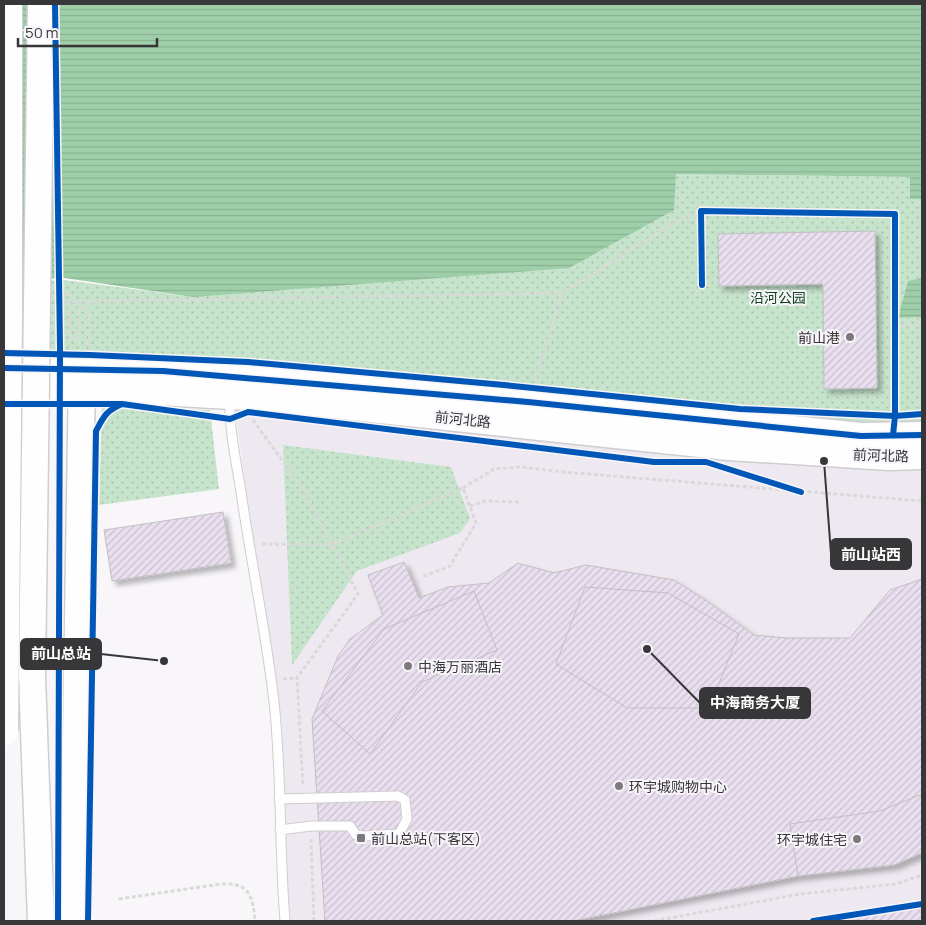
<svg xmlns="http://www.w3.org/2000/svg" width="926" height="925" font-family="Manrope,'Noto Sans SC',sans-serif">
	<defs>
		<pattern id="grass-dots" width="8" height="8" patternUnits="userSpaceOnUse" patternTransform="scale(1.25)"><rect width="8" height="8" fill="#c6e3cc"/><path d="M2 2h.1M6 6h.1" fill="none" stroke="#abc3b0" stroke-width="1.8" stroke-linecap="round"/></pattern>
		<pattern id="water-rules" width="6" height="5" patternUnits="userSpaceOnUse" patternTransform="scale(1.25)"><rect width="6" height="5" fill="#9ecfa8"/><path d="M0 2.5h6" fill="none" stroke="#89b291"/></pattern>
		<pattern id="building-hatch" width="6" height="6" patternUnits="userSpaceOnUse" patternTransform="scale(1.25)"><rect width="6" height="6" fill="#e9dfef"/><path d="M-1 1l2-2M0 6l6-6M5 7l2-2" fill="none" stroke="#c8c0ce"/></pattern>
		<filter id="shadow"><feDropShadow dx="4.5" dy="4.5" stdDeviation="2.5" flood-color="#0004"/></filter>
	</defs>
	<rect width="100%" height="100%" fill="#f8f6f9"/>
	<path fill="#eee9f1" d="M230,397L922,456V921H286L274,703L236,416Z"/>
	<g fill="url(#grass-dots)">
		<path d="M675,174L911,177L910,199H922V279L899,318L922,317V433L4,380V282L64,280L193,297Z"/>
		<path d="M102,406L210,410L219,489L99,505Z"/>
		<path d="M283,445L451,467L470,519L460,533L357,571L292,665Z"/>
	</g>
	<g fill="url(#water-rules)">
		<path d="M4,4H922V199H910V177L676,174L674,210L569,268L193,297L65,278L4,280Z"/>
		<path d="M921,260H922V317L898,318L908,281L922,278Z"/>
	</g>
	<g fill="url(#building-hatch)" stroke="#c1c0c2" filter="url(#shadow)">
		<path d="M875,231L877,388L824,389L823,284L719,286L718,234Z"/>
		<path d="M223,512L231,563L112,581L104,530Z"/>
		<path d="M404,562L419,598L448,587L489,583L518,563L554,573L586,565L674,580L707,601L754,635L787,638H850L890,590L922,579V853L894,865L798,876L573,921H325L312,719L338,656L350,639L383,615L368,575Z"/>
		<path d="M585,587L668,593L739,634L709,708H627L556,664Z"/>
		<path d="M474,591L497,650L422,682L370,754L322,711L384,629Z"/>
		<path d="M922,794V853L894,865L798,876L790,824L880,811Z"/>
		<path d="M922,908V921H832Z"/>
	</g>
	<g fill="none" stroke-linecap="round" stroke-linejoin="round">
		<g stroke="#cfcdcf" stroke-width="11">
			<g id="service">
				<path d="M230,398C229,429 236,461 241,492C251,562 266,631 274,702C282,774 279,848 285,921"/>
				<path d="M279,799L398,796L405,800L407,819L399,834L364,836L356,835L350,826H311L280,830"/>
			</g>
		</g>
		<g stroke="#cfcdcf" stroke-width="29">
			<g id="secondary">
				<path d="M4,368L163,371L528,402L861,436L922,435"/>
				<path d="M14,389L160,392L267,398L729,447L889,457L922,456"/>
				<path d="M32,677L41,921"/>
				<path d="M73,921L82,375"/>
			</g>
		</g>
		<g stroke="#d9d9da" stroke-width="3" stroke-dasharray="4 2.5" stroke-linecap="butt">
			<path d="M59,302L562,293L673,224L701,211"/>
			<path d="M895,326L922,325"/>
			<path d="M535,381L562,293"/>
			<path d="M253,420L303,489L358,594L297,678L303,787"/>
			<path d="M463,488L494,469L521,467L563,472L922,501"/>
			<path d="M470,506L486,501L519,502"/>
			<path d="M262,544L332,545L463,488L476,523L450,566L422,577"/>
			<path d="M283,679L297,678"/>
			<path d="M311,839L314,921"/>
			<path d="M119,899L221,884C249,882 253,896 255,921"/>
			<path d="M921,904L922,917"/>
			<path d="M654,921L800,894L896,884L922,875"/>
		</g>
		<use href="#service" stroke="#fefefe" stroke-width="9"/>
		<use href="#secondary" stroke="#fefefe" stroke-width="26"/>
		<g stroke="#cfcdcf" stroke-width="29" stroke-linecap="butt">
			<path id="secondary-bridge" d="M32,677L41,4"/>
		</g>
		<g stroke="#cfcdcf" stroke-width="30" stroke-linecap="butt">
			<path id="primary-bridge" d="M4,731L8,317V4"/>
		</g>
		<path stroke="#d9d9da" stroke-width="3" stroke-dasharray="4 2.5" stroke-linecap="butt" d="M59,295H69L70,338H79V308H89L90,355"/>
		<use href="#secondary-bridge" stroke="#fefefe" stroke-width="26"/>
		<use href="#primary-bridge" stroke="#fefefe" stroke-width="28"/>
		<g stroke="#f8f5fa" stroke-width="9">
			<g id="cycleway">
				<path d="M55,4L60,347L58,921"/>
				<path d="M702,285L701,211L895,214V416L893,435"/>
				<path d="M4,353L90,355L248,362L504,385L740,409L895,416L922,414"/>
				<path d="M4,368L163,371L528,402L861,436L922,435"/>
				<path d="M4,404H120"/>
				<path d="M88,921L96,431C104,416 106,411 122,404L230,419L248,412L654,462H706L801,492"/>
				<path d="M813,921L922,904"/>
			</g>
		</g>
		<use href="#cycleway" stroke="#0057b8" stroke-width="6"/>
	</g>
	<g fill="#7b797c" stroke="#f8f5fa" stroke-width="2">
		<circle cx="850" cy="337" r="5"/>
		<circle cx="408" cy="666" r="5"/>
		<circle cx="619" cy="786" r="5"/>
		<rect x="356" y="833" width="10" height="10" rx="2.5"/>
		<circle cx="857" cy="839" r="5"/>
	</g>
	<g text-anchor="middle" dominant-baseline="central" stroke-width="4" stroke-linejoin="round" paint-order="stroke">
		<g font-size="14" fill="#0d421e" stroke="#f8f5fa">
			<text x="778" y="297">沿河公园</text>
		</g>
		<g font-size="14" fill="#373638" stroke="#f8f5fa" text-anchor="start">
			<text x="840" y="337" text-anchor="end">前山港</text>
			<text x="418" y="666">中海万丽酒店</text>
			<text x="629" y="786">环宇城购物中心</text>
			<text x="371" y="838">前山总站(下客区)</text>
			<text x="847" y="839" text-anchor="end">环宇城住宅</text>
		</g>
		<g font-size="14" fill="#373638" stroke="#f8f5fa">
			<text transform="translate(463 419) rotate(6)">前河北路</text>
			<text transform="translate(881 455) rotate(2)">前河北路</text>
		</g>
	</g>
	<path fill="none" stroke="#373638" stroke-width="2" d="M824 461L831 554M164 661L101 654M647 649L700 703"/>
	<g fill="#373638" stroke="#f8f5fa" stroke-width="2">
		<circle cx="824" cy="461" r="5"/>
		<circle cx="164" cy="661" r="5"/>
		<circle cx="647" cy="649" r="5"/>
	</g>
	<g fill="#373638" stroke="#373638" stroke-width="2">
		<rect x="831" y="539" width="80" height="30" rx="5"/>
		<rect x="21" y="639" width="80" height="30" rx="5"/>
		<rect x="700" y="688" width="110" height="30" rx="5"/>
	</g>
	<g font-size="15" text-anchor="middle" font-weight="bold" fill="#fff">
		<text x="871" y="560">前山站西</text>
		<text x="61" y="659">前山总站</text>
		<text x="755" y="708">中海商务大厦</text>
	</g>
	<rect width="926" height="925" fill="none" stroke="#373638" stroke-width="10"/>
	<path d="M18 38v8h139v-8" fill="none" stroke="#373638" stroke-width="2.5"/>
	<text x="25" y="38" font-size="15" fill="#373638" stroke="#f8f5fa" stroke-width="4" paint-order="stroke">50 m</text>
</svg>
